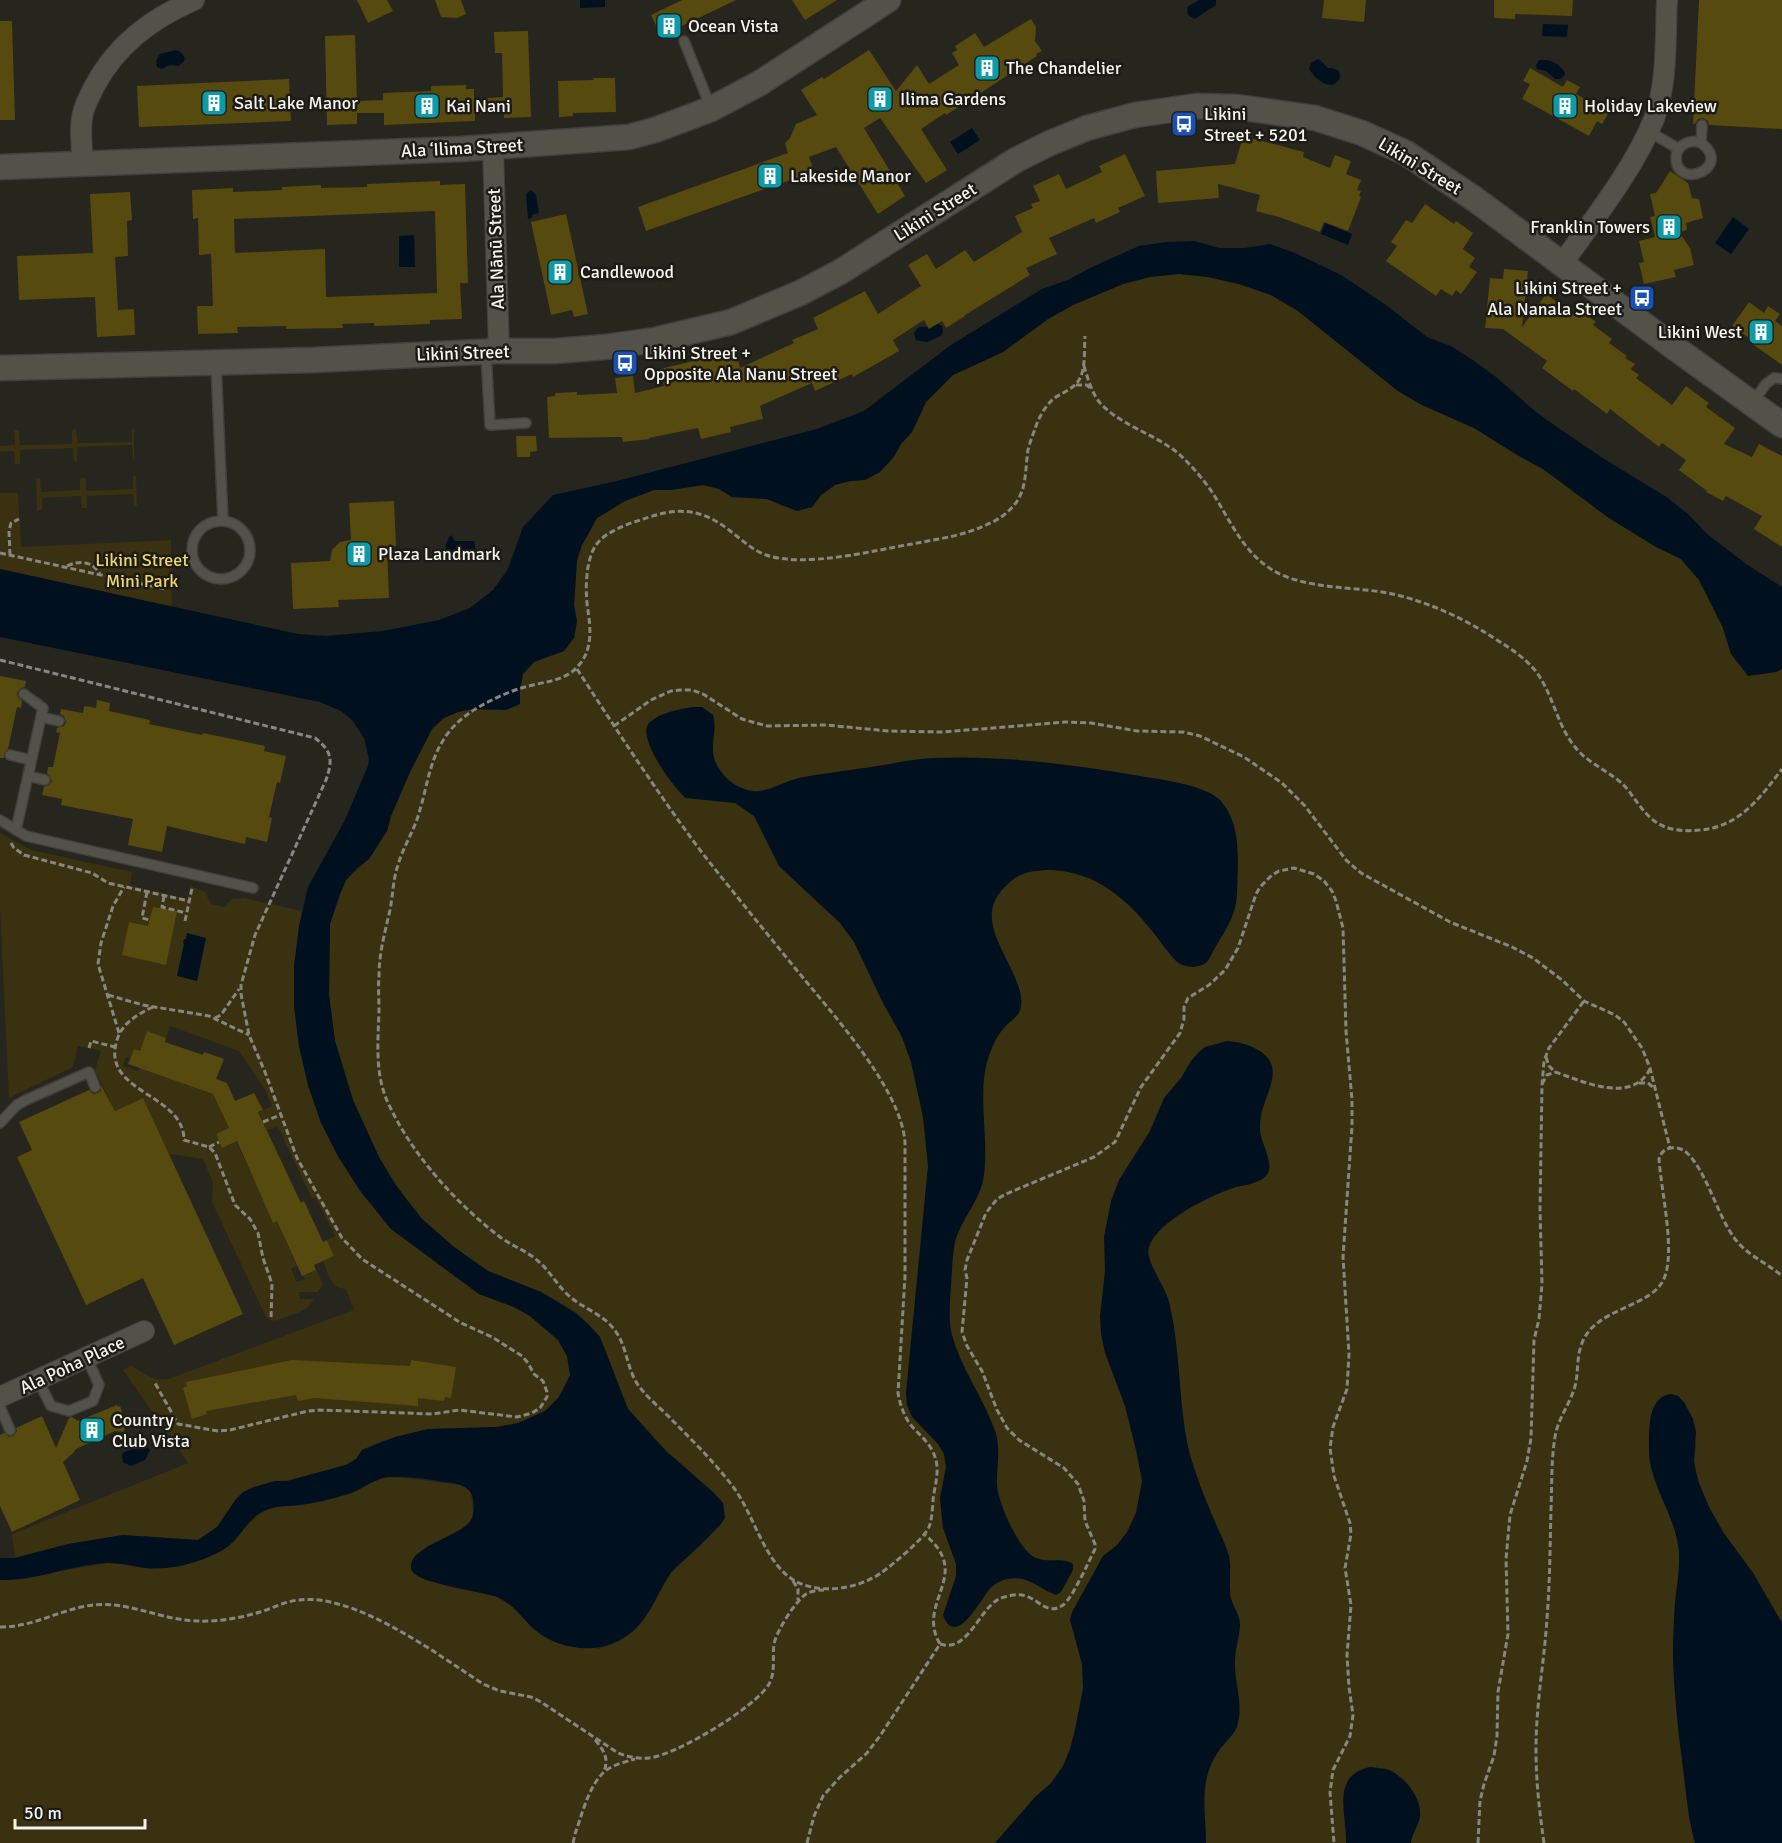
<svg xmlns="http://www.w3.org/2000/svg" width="1782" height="1843" font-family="Signika,sans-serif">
	<rect width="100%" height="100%" fill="#26251e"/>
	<g fill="#39310f">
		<path d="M1179,274L1208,277L1239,284L1271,295L1298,311L1398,391L1422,405L1474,428L1519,456L1543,469L1609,518L1656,547L1681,559L1699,580L1712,603L1723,628L1731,654L1776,672L1782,669V1623L1753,1573L1723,1532L1709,1507L1699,1483L1696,1472L1694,1461L1696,1444L1650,1423L1649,1460L1674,1526L1679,1550V1577L1675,1604L1673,1657L1679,1738L1689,1818L1695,1843H0V1580L25,1579L61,1571L108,1563L164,1568L183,1566L246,1526L260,1513L277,1506H296L334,1498L352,1493L369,1483L387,1477L405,1478L460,1485L467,1488L471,1494L473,1510V1517L469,1523L457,1533L426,1547L424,1579L497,1597L513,1607L533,1628L546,1638L598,1649L611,1645L634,1631L642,1622L670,1574L720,1525L694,1475L666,1451L628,1409L600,1337L589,1325L559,1302L541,1292L488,1271L469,1258L454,1247L422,1219L405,1198L379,1157L372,1143L353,1100L335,1041L329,995L330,924L340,894L346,880L369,859L387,831L391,816L410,772L432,729L444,718L458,712L473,709L489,710L520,689L523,674L534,662L548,656L577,621L574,605L577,560L582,545L597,518L625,501L654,490H671L704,485L719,488L732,497L767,499L782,506L812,508L821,495L835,485L850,481L865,480L880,471L893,458L901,444L912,432L926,402L953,375L1003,352L1048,319L1073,305L1123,284L1150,277Z"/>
		<path d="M76,429L78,443L132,442V429H134V458L133,459L132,445L77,447V461H74L73,448L20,450V464H15L14,451L0,452V446L15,445L14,430H19L20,445L72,444V430Z"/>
		<path d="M133,476H136L137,506H134L133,494L87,496V508H82L81,496L42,498V510H37L36,479L40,478L41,492L80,490V478H86V491L133,489Z"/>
		<path d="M0,493H18L21,547L171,540L172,607L0,569Z"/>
		<path d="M0,833L31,850L132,872L130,885L187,899L191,886L205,892L211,904L224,907L232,899L244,898L302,911L294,966V1006L299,1046L308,1085L321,1122L339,1158L361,1192L391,1229L479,1294L514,1307L530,1316L558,1340L567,1356L571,1375L559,1397L545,1411L518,1423L497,1427L428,1429L382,1441L362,1450L356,1459L346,1465L286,1481H275L236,1499L217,1527L198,1540L123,1535L68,1544L15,1558L12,1534L188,1463L123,1370L131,1365C143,1373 153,1382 168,1379L354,1310L346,1289C331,1289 328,1273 323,1261L334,1256L327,1240L335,1236L316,1198L312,1199L278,1127L267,1130L259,1112L272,1106L264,1088L239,1051L170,1026L166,1038L147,1031L140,1051L134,1049L130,1058L126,1057L123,1066L138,1071L140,1068L213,1094L229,1128L216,1135L222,1148L236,1141L273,1222L277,1221L297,1266L291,1269L297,1282L305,1279L303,1276L316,1270L323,1284L318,1292H299L300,1299H314L308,1307L300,1312L275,1321L268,1319L264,1313L212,1202L213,1183L203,1159L169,1154L143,1098L115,1111L95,1070L101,1051L78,1046L73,1067L9,1098L0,909Z"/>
	</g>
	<g fill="#00101e">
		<path d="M580,0H605V7L580,8Z"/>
		<path d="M1199,0H1216V5L1195,19L1188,15L1187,7Z"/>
		<path d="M1543,24L1568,25L1567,37L1542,36Z"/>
		<path d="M176,50C182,52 189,59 181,64C176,68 177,65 171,65C169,65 164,68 162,69L157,67L156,61L160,54Z"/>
		<path d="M1318,59L1321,61L1328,68H1333L1339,71L1340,78C1332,93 1316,80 1309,69L1311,63Z"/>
		<path d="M1539,60C1550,59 1559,63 1565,73L1564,76L1560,79H1555L1546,71L1537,69L1536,65Z"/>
		<path d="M972,128L980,140L958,154L950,142Z"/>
		<path d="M531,190L536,195L539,213L532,215V218L528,219L526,194Z"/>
		<path d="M1733,217L1749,229L1731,254L1715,243Z"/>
		<path d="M1325,223L1352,234L1348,245L1321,234Z"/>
		<path d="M414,235L415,267H399V236Z"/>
		<path d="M1194,241L1219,248H1245L1270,244L1295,253L1341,275L1386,305L1427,337L1451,346L1474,361L1496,377L1536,412L1557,427L1601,457L1668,498L1689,515L1706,533L1746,564L1782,587V669L1776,672L1748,676L1731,654L1723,628L1699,580L1681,559L1656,547L1609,518L1543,469L1519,456L1474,428L1422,405L1398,391L1298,311L1271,295L1239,284L1208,277L1179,274L1150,277L1123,284L1073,305L1048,319L1003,352L953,375L926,402L912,432L901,444L893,458L880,472L865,480L850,481L835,485L821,495L812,507L797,511L767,499L732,497L719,489L703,485L671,490H654L625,501L597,518L582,545L577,560L574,605L577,621L574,638L564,651L534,662L523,674L520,689V704L506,710L473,709L458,712L444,718L432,729L410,772L391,816L387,831L369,859L357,868L346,880L340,894L330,924L329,995L335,1041L353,1100L379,1157L394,1183L422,1219L454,1247L488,1271L541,1292L576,1313L589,1325L600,1337L628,1409L666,1451L713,1492L723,1503L725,1518L720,1525C712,1533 704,1542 695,1550C687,1558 677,1565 670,1574C658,1592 651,1614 635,1629C608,1656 563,1653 535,1630C522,1619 514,1604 497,1597C481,1591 419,1584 412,1571C402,1547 466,1536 472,1518C474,1513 474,1503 473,1498C470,1485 456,1483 444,1482C428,1479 406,1476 389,1477C374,1478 362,1490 348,1494C332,1499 316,1503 299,1505C285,1507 273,1505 260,1513C249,1520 242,1533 233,1542C224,1551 210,1557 198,1561C180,1567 162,1570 144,1568C132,1566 120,1563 109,1563C72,1564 37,1581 0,1580V1558H15L68,1544L123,1535L198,1540L217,1527L236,1499L243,1492L254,1487L275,1481H287L346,1465L356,1459L362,1450L395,1437L428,1429L497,1427L518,1423L545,1411L559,1397L570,1375L567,1356L558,1340L530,1316L514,1307L479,1294L391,1229L361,1192L339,1158L321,1123L308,1085L299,1046L294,1006V966L299,926L308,887L344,822L368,766L369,759L364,738L352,720L341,711L320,702L0,637V569L298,634L326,636L383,631L439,620L470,608L493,590L508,569L523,527L553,495L617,481L817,429L864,411L951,345L1042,289L1068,280L1090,268L1139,246L1167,242Z"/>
		<path d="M937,324L942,326L943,332L941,336L927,342L916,340L914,333C918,326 923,326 929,328Z"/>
		<path d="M451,535L455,541H474C483,575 429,561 451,535Z"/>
		<path d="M693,707H702L713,715C717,728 712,739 713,752C715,773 738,793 759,791C771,790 786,781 799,778C818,774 838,772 857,769C883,766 908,759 934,758C1000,755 1068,764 1134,775C1156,779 1204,784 1220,800C1242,824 1238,861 1237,892C1237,913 1227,928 1216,946C1213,951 1210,958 1207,962C1198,969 1185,968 1177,962C1168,953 1161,942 1153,932C1127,899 1096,872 1052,870C1040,870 1025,871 1015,878C1002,888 990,901 992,919C993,945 1025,982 1021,1006C1020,1017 1010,1020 1004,1028C997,1035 991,1049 988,1059C977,1094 989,1139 984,1175C981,1200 961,1219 955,1242C952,1257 952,1272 951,1286C950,1302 948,1319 952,1335C961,1368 982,1396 994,1428C1002,1447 996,1467 997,1486C999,1505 1017,1544 1031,1555C1044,1565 1061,1556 1073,1564V1570L1061,1592L1056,1595C1038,1588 1028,1575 1008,1579C1000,1580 993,1585 988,1591C980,1601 955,1649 943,1615L956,1576V1564L943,1528L941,1509L940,1498L946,1467L944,1454L938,1444L912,1417L907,1405L906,1393L928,1166L923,1117L911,1062L902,1037L882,1001L854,942L840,923L779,866L754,816L735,803L686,798C674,789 636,737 649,723C659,713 680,709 693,707Z"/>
		<path d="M187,933L206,938L197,981L177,976L184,944L183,943L184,939H186Z"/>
		<path d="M1227,1041C1239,1042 1248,1044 1258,1050C1284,1065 1269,1087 1263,1108C1260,1116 1260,1123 1260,1131C1261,1144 1276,1165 1266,1176C1259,1183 1246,1185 1236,1187C1211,1195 1157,1221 1149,1247C1144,1260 1166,1287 1169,1302C1181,1351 1178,1402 1189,1451C1195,1473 1204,1496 1213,1517C1218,1530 1225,1542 1229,1556C1232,1570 1228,1584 1231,1598C1233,1607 1240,1615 1240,1624C1240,1636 1235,1649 1235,1661C1234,1681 1243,1702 1238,1722C1236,1735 1225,1741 1218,1752C1198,1781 1206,1811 1206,1843H995L1035,1797L1051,1783L1063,1766L1070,1749L1076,1725L1083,1688L1082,1664L1070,1620L1072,1612L1103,1556L1117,1545L1127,1532L1136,1513L1142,1481L1136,1450L1125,1406L1105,1353L1101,1334L1100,1316L1105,1271L1104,1237L1111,1201L1119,1180L1150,1131L1164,1098L1181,1078L1191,1061L1199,1052L1205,1047Z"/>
		<path d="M1671,1394L1678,1396L1684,1402L1693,1419L1696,1432L1694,1461L1696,1472L1699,1483L1709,1507L1723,1532L1753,1573L1782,1623V1843H1695C1688,1817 1686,1792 1683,1766C1678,1730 1674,1693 1673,1657C1673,1639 1674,1619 1675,1602C1677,1585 1680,1569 1679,1552C1676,1514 1648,1484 1649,1447C1649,1428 1648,1397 1671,1394Z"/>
		<path d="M145,1445L150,1450L145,1460L131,1466L123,1462L122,1455L124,1452Z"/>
		<path d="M1370,1767C1377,1768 1383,1768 1389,1770C1405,1777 1422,1798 1420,1816C1419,1825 1412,1833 1411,1843H1346C1347,1814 1330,1776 1370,1767Z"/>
	</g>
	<g fill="#574a0e" fill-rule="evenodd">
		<path d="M357,0H387L393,11L368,23Z"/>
		<path d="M435,0H461L466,14L457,18L441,17Z"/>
		<path d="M682,0H736L661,36L651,15Z"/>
		<path d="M792,0H837L805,20Z"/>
		<path d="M1324,0H1366L1364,22L1322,18Z"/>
		<path d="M1494,0H1573L1572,16L1515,14V19L1494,18Z"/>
		<path d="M1699,0H1782V129L1709,125L1708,121L1703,118L1698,119L1695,124H1693Z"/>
		<path d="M1031,19L1036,27L1035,41L1042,51L1036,54L1037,56L970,100L946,115L945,113L921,129L947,170L926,183L880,118L864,128L905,196L878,214L836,147L809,157L814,171V178L802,182L799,177L646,231L638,207L788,153L785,143L790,138L796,124L817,115L801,90L822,77L824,79L869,50L896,91L917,65L929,84L959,65L952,53L957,50L955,46L975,33L984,47Z"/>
		<path d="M0,21H12L15,120H0Z"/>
		<path d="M528,31L531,117L504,118V114H475V121L384,125V113H357V124L327,125L325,36L355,35L357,101L383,100V93L431,91V86L466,85V89H474V99L503,97L502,53H495L494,32Z"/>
		<path d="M1530,68L1563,87L1567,80L1580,87L1576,94L1609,112L1602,124L1597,121L1589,136L1522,99L1530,84L1523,81Z"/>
		<path d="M593,78H615L616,112L573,113V116L559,117L558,81L594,80Z"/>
		<path d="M289,79L291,121L139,127L137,86Z"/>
		<path d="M1243,136L1304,152L1303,157L1330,168L1335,155L1351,161L1346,174L1361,180L1357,190L1361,191L1359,196L1361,197L1348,231L1324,222L1320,232L1279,217L1256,211L1260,195L1218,184L1219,198L1158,203L1156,171L1235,164Z"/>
		<path d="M1125,154L1145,196L1118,208L1120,212L1096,223L1094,218L1049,238L1057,254L1026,268L1030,275L965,315V316L946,328L942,321L929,329L924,320L893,340L899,351L853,377L852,374L815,391L812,383L760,406L763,419L730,427L731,432L701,439L698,428L649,438L650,439L623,442L622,437L549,438L547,397L555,396V393L577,392V395L617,393L615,378L633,376L635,393L664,386L660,369L714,356L716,362L737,356L740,368L794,343L792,340L818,329L813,318L865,291L878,314L921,286L908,265L927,254L936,269L965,250L974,262L1022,232L1015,216L1033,208L1031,204L1040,201L1033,186L1059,174L1066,189L1102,172L1099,166Z"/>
		<path d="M1670,171L1688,183L1692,198L1699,199L1703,218L1686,223L1687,230L1679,232L1690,248L1694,265L1674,270L1676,277L1644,284L1639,263L1644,262L1639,241L1655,237L1650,217L1655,216L1650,194L1656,193Z"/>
		<path d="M440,181V185L465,184L468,283H460L462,319L430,320V324L374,326V323L342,324L343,328L286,329V326L237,327L238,333L198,334L197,306H213L211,254L199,255L198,218L193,219L192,190L233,188V192L282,190V187L321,185V188L367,187V184ZM435,211L437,293L326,297L325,249L235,253L234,219Z"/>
		<path d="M130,192L132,220L127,221L128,256L115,257L118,310L134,309L135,335L97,337L95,297L19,300L17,256L93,253L90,194Z"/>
		<path d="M1425,204L1454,224L1456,221L1473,233L1463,249L1475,258L1469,267L1477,272L1461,294L1456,290L1452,296L1441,289L1436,296L1386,261L1397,246L1391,242L1406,220L1412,223Z"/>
		<path d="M566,214L588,314L574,317L572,310L551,315L531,222Z"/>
		<path d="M1504,269L1528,271L1522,327L1546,294L1579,318L1583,312L1596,322L1593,325L1612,339L1609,343L1627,356L1625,358L1635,364L1631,369L1639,375L1636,378L1672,405L1686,386L1709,403L1706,407L1735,428L1724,444L1752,457L1759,444L1782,456V547L1754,529L1762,516L1726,496L1723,501L1706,492L1707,491L1679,470L1686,460L1662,443L1659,447L1610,409L1607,414L1574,389L1573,391L1542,368L1547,361L1503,329L1485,328L1490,278L1503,279Z"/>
		<path d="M1749,302L1764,313L1768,306L1780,314L1775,321L1782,326V365L1748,341L1749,338L1732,326Z"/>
		<path d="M516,436H536L537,451L530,452V457H517Z"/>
		<path d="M394,501L396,546L387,547L389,598L338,600L339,607L293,609L291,563L330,561L332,550L340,542L351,540L349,503Z"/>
		<path d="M0,676L26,681L25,687L21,688L17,693L18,697L22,701L21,708L17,707L8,749L4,753V758H0Z"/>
		<path d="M97,700L110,703L109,711L150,720L149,724L202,735L203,733L265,746L264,751L286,756L280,783L277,782L269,817L272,818L267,842L246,837L245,844L167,826L162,852L128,845L133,819L61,805L62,799L42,795L44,787L49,785L52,781L50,776L47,774L48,767H53L60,733L56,732L57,728L64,726L66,722L64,716L60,714L61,709L83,713L84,706L96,708Z"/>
		<path d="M153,907L177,911L166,965L122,955L129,922L148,926Z"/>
		<path d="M147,1031L166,1038L165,1042L203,1055L204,1052L224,1059L216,1079L227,1083L235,1101L254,1093L263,1110L258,1112L301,1203L304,1201L323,1242L327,1240L334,1256L314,1265L316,1270L302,1276L277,1221L273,1223L237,1141L222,1148L216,1134L229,1128L213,1094L128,1064L134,1049L140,1051Z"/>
		<path d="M101,1085L115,1111L143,1098L243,1314L174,1345L143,1278L86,1305L17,1157L32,1150L19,1122L89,1090L93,1094L98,1093L101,1091Z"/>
		<path d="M292,1360L410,1366L411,1360L456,1367L451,1398L445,1397L444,1401L418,1398V1406L314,1398L298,1401L296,1395L206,1411L207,1414L192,1419L183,1388L187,1386L186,1382Z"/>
		<path d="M117,1405L118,1407L120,1406L126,1423L124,1432L115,1431L76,1449L73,1453L63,1462L80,1500L12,1532L0,1506V1435L4,1433L9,1437L13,1436L17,1431L16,1428L42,1416L56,1448L69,1418L72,1417L78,1421Z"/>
	</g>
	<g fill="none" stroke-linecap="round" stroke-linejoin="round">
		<g stroke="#41403b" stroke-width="12">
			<g id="service">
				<path d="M684,41L711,108"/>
				<path d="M1648,131L1679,149"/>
				<path d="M1701,143C1691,139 1677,144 1676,157C1676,192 1734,167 1701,143L1702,125"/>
				<path d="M486,354L490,425L526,423"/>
				<path d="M216,364L223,521"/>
				<path d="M1752,403L1766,384L1774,378L1782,379"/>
				<circle cx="221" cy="550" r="29"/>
				<path d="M41,717L59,721"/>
				<path d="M10,755L31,760"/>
				<path d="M28,776L45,780"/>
				<path d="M0,820L26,836L253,888"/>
				<path d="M16,830L43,708L24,694"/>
				<path d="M0,1123L17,1105L26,1100L89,1072L95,1087"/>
				<path d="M38,1380L51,1406L69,1411L93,1401L99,1385L87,1358"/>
				<path d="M0,1407L10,1430"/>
			</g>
		</g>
		<g stroke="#41403b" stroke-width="22">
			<g id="minor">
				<path d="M493,147L499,351"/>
				<path d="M83,164C82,147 79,129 83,113C85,104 90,96 94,87C116,45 151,19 194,0"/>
				<path d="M1562,264C1593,220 1634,169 1654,119C1668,82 1665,39 1667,0"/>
				<path d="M0,1397L144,1331"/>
			</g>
		</g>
		<g stroke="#41403b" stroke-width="27">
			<g id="tertiary">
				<path d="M0,167L461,149L629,137L655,130L711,109L760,83L888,0"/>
				<path d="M0,368L312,360L499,351H555L605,347L655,340L731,322L800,293L840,272L1016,160L1050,143L1087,128L1135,115L1197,106L1237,107L1315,118L1362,133L1406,153L1476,200L1675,348L1782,425"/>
			</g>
		</g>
		<g stroke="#878680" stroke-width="3" stroke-dasharray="6 3" stroke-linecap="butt">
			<path d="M1084,366C1088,379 1092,394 1101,404C1122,426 1155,434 1179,454C1191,465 1203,479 1212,492C1233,525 1247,562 1287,577C1320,589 1354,587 1388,593C1422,600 1457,615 1486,633C1503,644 1521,654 1534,669C1553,692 1556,724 1575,747C1590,766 1615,773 1628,790C1641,807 1650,824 1672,829C1681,831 1691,831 1700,830C1739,827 1760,798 1782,769"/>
			<path d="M1076,385H1087L1091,389"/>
			<path d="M0,553L165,589"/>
			<path d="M10,555L9,531L11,523L19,519"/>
			<path d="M67,566C80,560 92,561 100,574"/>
			<path d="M0,660L315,738C332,751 333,760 326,780L255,935L241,985V994L249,1035L265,1072L297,1158L342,1238L362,1259L461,1323L492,1337L522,1356L528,1363L534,1374L543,1381L547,1392V1397L540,1408L532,1413L517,1417L459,1410L433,1414L320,1410L308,1411L230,1430L218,1431L178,1424L155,1383"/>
			<path d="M577,669C618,732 658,794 703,854C733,892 764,930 795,968C829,1010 902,1089 905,1143V1276L898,1393C900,1404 903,1414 910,1424C917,1433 926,1439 932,1450C940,1465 937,1477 934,1493C932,1504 933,1517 929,1527C925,1538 892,1565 881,1573C858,1589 821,1595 795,1581C765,1564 754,1515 734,1488C716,1464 694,1442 673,1421C661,1408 643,1395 635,1380C626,1363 626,1343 613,1328C601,1313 582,1308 568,1295C557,1285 550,1271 538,1261C527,1251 512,1246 500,1237C457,1204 415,1158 391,1109C374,1077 378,1045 379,1010C379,999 378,987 379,976C379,953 385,932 390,910C393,895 393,879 398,865C403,847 414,831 419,813C427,788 429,762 444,739C452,726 464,716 477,708C493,699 511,690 529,686C547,681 566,681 579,665C592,650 591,630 588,611C585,593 585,561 596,545C607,529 637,521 656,515C684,507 706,512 729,530C741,539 752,550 766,555C805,568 871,551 912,544C937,539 964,536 988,524C998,520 1008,513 1015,504C1027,489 1025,469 1028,450C1029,445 1033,434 1035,429C1038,419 1044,408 1052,400C1060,393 1073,390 1079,380C1086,369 1084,349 1085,336"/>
			<path d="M614,726L651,700L671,691L680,690H692L703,694L742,719L767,726L826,725L888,731L943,732L1066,722L1091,723L1137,731L1183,732L1200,736L1244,757L1282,783L1305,806L1346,860L1361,873L1450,922L1512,947L1533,958L1562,980L1584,1001L1615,1015L1624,1022L1642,1048L1650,1068L1670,1148C1677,1147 1683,1149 1687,1153C1707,1172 1717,1215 1735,1239C1747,1255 1767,1263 1782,1276"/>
			<path d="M11,843L14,848L24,855L92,873L108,883L189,901"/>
			<path d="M147,892L142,918L150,920"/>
			<path d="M164,896L162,907L186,913"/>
			<path d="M185,921L192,888"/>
			<path d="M108,995L143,1005L209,1016L249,1035"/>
			<path d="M153,1007C138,1014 122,1023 117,1040C100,1093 184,1093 184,1140L209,1147L215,1153L235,1205L250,1219L258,1233L263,1258L272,1284L271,1320"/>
			<path d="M215,1018L221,1015L239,989"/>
			<path d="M119,1033L98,964L101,943L113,906L124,887"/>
			<path d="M89,1048L91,1041L115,1047"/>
			<path d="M1546,1057L1549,1066L1555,1072C1582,1081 1632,1105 1650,1069"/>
			<path d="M1639,1083H1648L1656,1090"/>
			<path d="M1542,1084L1547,1075L1555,1072"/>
			<path d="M263,1122L280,1115"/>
			<path d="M209,1147L219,1142"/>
			<path d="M793,1581L798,1589V1600"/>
			<path d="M0,1627C35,1627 60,1609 93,1605C128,1601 161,1620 197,1621C217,1622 240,1618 260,1612C273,1608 286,1601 299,1600C355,1593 437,1654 483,1684L500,1691L531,1697L541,1702L618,1753C628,1757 638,1759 649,1758C676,1755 755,1708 769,1684C776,1671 772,1658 774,1644C777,1630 795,1602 806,1594C811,1591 818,1590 824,1590"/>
			<path d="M940,1644C968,1653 979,1609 999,1599C1006,1596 1018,1593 1026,1596C1039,1600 1048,1616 1063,1605C1072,1599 1089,1561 1095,1549V1544L1085,1521L1084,1501L1078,1484L1064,1468L1019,1440L1007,1428L997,1410L982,1371L967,1346L962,1332L967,1278L965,1270L967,1260L986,1213L997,1199L1006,1194L1094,1157L1115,1142L1141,1087L1180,1033L1184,1019V1007L1188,998L1209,985L1225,970L1238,948L1256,894L1260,887L1272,875L1279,871L1294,868L1314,874L1324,881L1332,891L1336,901L1343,928L1346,1031L1352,1100V1126L1343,1257L1349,1354L1347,1389L1333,1427L1330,1448L1334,1476L1350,1523L1351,1534L1345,1568L1351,1605L1347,1655L1349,1687L1353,1715L1350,1736L1333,1770L1330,1792L1334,1843"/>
			<path d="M595,1740C604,1751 609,1757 604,1772"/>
			<path d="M573,1843L575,1834C582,1815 588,1787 604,1772C612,1765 625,1762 635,1759"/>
			<path d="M807,1843L814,1816L823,1796L839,1778L867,1753L880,1736L940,1644C915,1602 974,1575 925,1535"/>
			<path d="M1478,1843L1480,1801L1484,1784L1494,1756L1497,1736L1498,1692L1508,1634L1506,1559L1510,1515L1527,1461L1531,1438L1534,1340L1539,1319L1542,1284L1540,1209L1542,1085L1544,1061L1549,1048L1584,1001"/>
			<path d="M1544,1843C1538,1802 1534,1762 1537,1721C1539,1687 1545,1652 1547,1618C1550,1581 1550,1545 1551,1509C1552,1485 1551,1461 1555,1437C1558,1417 1572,1402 1576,1382C1578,1370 1577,1358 1581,1346C1593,1306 1654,1309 1665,1276C1675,1248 1661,1190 1659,1159C1661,1152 1664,1150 1670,1148"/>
		</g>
		<use href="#service" stroke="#53524a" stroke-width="9"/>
		<use href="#minor" stroke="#53524a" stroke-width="20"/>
		<use href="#tertiary" stroke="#53524a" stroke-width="24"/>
	</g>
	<defs>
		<g id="building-square" transform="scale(1.35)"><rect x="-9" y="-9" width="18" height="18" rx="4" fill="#0f9aa8" stroke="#1d1b15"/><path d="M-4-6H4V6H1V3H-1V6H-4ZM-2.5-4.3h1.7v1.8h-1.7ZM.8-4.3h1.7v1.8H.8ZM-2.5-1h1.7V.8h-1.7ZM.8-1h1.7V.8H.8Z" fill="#fff"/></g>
		<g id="bus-square" transform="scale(1.35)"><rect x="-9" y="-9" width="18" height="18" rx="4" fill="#1a4fb4" stroke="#1d1b15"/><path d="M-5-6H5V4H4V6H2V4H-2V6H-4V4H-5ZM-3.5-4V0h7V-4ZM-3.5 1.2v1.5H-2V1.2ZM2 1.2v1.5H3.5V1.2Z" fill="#fff"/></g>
	</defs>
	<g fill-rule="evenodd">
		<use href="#building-square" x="669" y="26"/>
		<use href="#building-square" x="987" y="68"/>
		<use href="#building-square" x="880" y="99"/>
		<use href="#building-square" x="214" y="103"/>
		<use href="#building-square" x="427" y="106"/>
		<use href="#building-square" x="1565" y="106"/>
		<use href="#bus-square" x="1184" y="124"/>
		<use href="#building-square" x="770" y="176"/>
		<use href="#building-square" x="1669" y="227"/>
		<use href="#building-square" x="560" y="272"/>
		<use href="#bus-square" x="1642" y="298"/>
		<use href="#building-square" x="1761" y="332"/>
		<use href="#bus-square" x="625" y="363"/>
		<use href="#building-square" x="359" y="554"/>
		<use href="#building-square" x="92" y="1430"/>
	</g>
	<g text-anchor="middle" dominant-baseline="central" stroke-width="5" stroke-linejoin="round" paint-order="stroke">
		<g font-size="18" fill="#f4f3ee" stroke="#1d1b15" text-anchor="start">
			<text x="688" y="26">Ocean Vista</text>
			<text x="1006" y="68">The Chandelier</text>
			<text x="900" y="99">Ilima Gardens</text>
			<text x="234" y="103">Salt Lake Manor</text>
			<text x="446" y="106">Kai Nani</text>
			<text x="1584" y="106">Holiday Lakeview</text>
			<text x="1204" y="114">Likini<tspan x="1204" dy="21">Street + 5201</tspan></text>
			<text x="790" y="176">Lakeside Manor</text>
			<text x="1650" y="227" text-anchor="end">Franklin Towers</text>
			<text x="580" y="272">Candlewood</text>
			<text x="1622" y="288" text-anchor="end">Likini Street +<tspan x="1622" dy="21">Ala Nanala Street</tspan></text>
			<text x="1742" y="332" text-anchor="end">Likini West</text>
			<text x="644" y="353">Likini Street +<tspan x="644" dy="21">Opposite Ala Nanu Street</tspan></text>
			<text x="378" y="554">Plaza Landmark</text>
			<text x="112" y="1420">Country<tspan x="112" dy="21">Club Vista</tspan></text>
		</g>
		<g font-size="18" fill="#f4f3ee" stroke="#1d1b15">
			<text transform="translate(462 148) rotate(-3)">Ala ʻIlima Street</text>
			<text transform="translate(1420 166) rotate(31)">Likini Street</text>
			<text transform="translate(935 212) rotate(-32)">Likini Street</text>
			<text transform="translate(496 249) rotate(-92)">Ala Nānū Street</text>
			<text transform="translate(463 353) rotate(-2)">Likini Street</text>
			<text transform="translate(72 1365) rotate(-25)">Ala Poha Place</text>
		</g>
		<g font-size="18" fill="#ecd56d" stroke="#1d1b15">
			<text x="142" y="560">Likini Street<tspan x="142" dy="21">Mini Park</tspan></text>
		</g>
	</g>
	<path d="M15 1819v9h130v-9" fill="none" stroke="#f4f3ee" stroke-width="3"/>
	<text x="24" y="1819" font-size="18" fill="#f4f3ee" stroke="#1d1b15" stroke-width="4.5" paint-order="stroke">50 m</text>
</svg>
